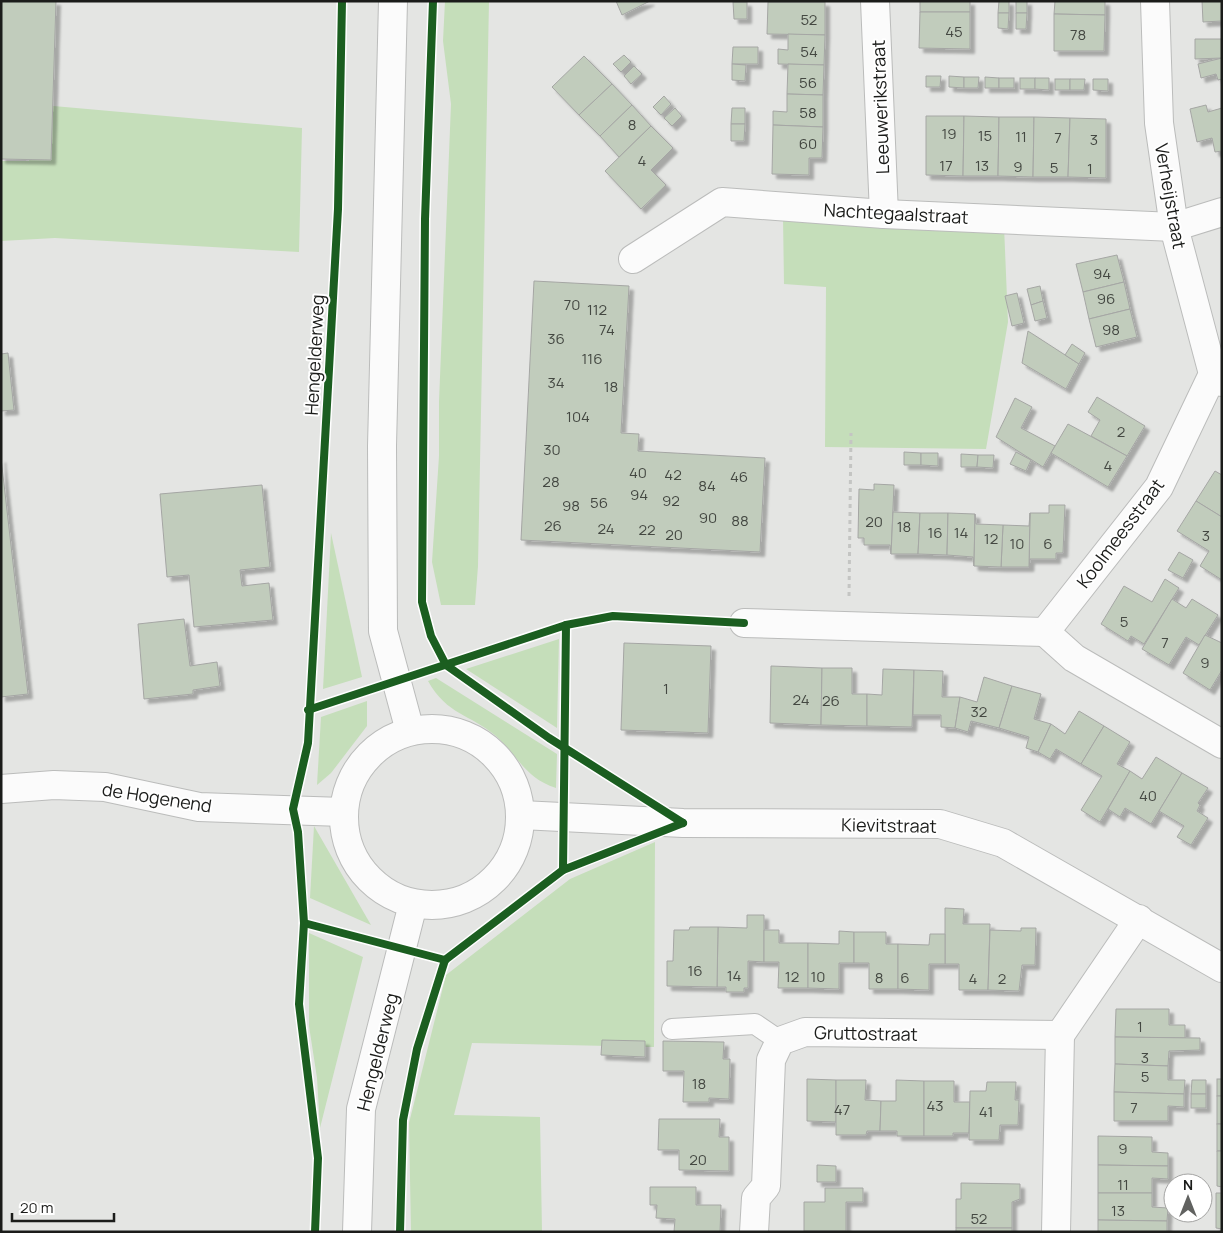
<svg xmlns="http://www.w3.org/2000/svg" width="1223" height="1233" font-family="Manrope,sans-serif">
	<defs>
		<filter id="shadow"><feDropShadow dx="4.5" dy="4.5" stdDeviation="1" flood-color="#0004"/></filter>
	</defs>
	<rect width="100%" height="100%" fill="#e4e5e3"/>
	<g fill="#c5deba">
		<path d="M445,1H489L478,566L475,605H441L432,562L439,456V402L451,104L443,41Z"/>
		<path d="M31,104L302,128L299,252L55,238L1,241V161H29Z"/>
		<path d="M783,217L1004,226L1008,322L986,449L825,447L826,287L784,284Z"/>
		<path d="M331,533L362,677L323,689Z"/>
		<path d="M559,639L557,728L466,669Z"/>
		<path d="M436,678L557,754L556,788C525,778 518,756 496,736C470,714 447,715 428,681Z"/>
		<path d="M367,701V726L331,773L317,785L321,717Z"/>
		<path d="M314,826L371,925L310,898Z"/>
		<path d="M655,842L654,1047L472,1043L454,1115L540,1117L542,1232H411L409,1123L446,975L570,879Z"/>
		<path d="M309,933L363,957L320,1128L317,1078L309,1026Z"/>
	</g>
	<g fill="#c1ccbc" stroke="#a5a6a4" filter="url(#shadow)">
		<path d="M1,1H56L51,160L1,159Z"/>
		<path d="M616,1H650L622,15Z"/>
		<rect x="920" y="1" width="50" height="11"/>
		<path d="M999,1H1009V13H998Z"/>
		<rect x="1016" y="1" width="11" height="12"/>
		<path d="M1055,1H1105V15L1054,14Z"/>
		<path d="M1202,1H1222V21L1203,22Z"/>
		<path d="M733,2H747V19H734Z"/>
		<path d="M768,2H825V35L767,34Z"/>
		<path d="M920,12H970V49L919,48Z"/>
		<path d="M998,13H1009L1008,29L998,28Z"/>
		<path d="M1016,13H1027L1026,29H1016Z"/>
		<path d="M1054,14L1105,15L1104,51H1054Z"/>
		<path d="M788,34L825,35L824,65L778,64V49L788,50Z"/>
		<path d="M1195,39H1222V58L1195,59Z"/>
		<path d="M733,47H758V64H732Z"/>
		<path d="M624,55L631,62L621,72L613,64Z"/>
		<path d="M584,56L612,84L579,115L552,87Z"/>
		<path d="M1222,58V79L1218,80L1216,74L1201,78L1198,64Z"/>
		<path d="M732,64L746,65L745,81L732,80Z"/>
		<path d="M788,64L824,65L823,95L787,94Z"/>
		<path d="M634,66L642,74L631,84L624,76Z"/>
		<path d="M926,76H941L940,87H926Z"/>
		<path d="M949,76L964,77V88L949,87Z"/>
		<path d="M964,77H979L978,88H964Z"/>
		<path d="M985,77L999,78V88H985Z"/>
		<rect x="999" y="78" width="15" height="10"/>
		<rect x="1020" y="78" width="15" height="11"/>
		<path d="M1035,78H1049V90L1035,89Z"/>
		<rect x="1055" y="79" width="15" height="11"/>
		<path d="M1070,79H1085L1084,90H1070Z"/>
		<path d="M1093,79H1108V91L1093,90Z"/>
		<path d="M612,84L632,105L600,136L579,115Z"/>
		<path d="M787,94L823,95V127L773,125V111L787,112Z"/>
		<path d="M664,96L671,104L661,115L653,107Z"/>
		<path d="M632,105L651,126L619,157L600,136Z"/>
		<path d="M1206,105L1208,112L1222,108V151L1215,152L1212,138L1197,142L1190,109Z"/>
		<path d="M675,108L682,116L672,126L664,118Z"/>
		<path d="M732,108H745V124H731Z"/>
		<path d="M926,116H964L963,176L926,175Z"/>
		<path d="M964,116L999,117L998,176H963Z"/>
		<path d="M999,117H1034L1033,177L998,176Z"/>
		<path d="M1034,117L1070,118L1068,177H1033Z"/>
		<path d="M1070,118L1106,119V178L1068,177Z"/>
		<path d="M731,124H745L744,141H731Z"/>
		<path d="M773,125L823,127L822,158H809V175L772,174Z"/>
		<path d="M651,126L673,148L651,170L666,185L641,209L605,171Z"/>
		<path d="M1117,255L1124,282L1083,292L1076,264Z"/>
		<path d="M534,281L629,286L621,433L639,434L638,451L765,458L760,552L521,540Z"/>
		<path d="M1124,282L1130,309L1089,319L1083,292Z"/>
		<path d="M1040,286L1043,301L1031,305L1027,289Z"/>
		<path d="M1017,293L1024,323L1012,326L1005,296Z"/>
		<path d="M1043,301L1047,318L1035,321L1031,305Z"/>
		<path d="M1130,309L1137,337L1096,347L1089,319Z"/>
		<path d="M1028,331L1079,364L1066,389L1022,363Z"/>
		<path d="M1072,344L1085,353L1079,364L1065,355Z"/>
		<path d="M8,353L14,410L1,411V354Z"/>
		<path d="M1097,397L1145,426L1127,456L1091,436L1100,420L1088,412Z"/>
		<path d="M1015,398L1032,407L1021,428L1055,446L1043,467L996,437Z"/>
		<path d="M1068,424L1127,456L1108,487L1051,453Z"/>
		<path d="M904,452L921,453V465H904Z"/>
		<path d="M1016,452L1031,460L1026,471L1010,464Z"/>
		<path d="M921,453H938V466L921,465Z"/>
		<path d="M961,454L978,455L977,467H961Z"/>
		<path d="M978,455H994L993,468L977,467Z"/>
		<path d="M1,458L28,694L1,697Z"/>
		<path d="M1215,471L1222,475V517L1196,501Z"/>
		<path d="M874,484L894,485L891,554L890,545H864V538H858L859,489L874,490Z"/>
		<path d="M262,485L270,567L240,570L242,586L269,583L273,620L194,627L189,575L167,577L160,494Z"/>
		<path d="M1196,501L1222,517V580L1200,566L1209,551L1177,531Z"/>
		<path d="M1049,505H1065L1063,553H1056V559H1030L1029,567L1030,513H1049Z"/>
		<path d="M893,512L920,513L918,554H891Z"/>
		<path d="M920,513H948L947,555L918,554Z"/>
		<path d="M948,513L975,514L974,566L973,557L947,555Z"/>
		<path d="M1030,513L1029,567H1001L1003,525L1029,526Z"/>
		<path d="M975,514L976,524L1003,525L1001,567L974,566Z"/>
		<path d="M1179,552L1193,560L1183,578L1168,570Z"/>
		<path d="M1165,579L1179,588L1144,644L1131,636L1128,641L1101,624L1124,586L1152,602Z"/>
		<path d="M1172,599L1186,608L1192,599L1218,615L1199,645L1186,637L1169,665L1142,649Z"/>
		<path d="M184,619L190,666L217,662L220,686L193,690V694L144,699L138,624Z"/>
		<path d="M1205,635L1222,643V670L1210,690L1183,673Z"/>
		<path d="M624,643L711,646L708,733L621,730Z"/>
		<path d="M771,666L822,668L821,725L770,723Z"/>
		<path d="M822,668H852V694H867V726L821,725Z"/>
		<path d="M883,669L914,670L912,727L867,726V694L882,695Z"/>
		<path d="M914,670L943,671L942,697H960L955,728L941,727V715H913Z"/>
		<path d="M984,677L1012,686L999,728L971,721L968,732L955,728L960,697L977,702Z"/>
		<path d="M1012,686L1041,694L1034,719L1051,724L1038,752L1026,748L1029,737L999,728Z"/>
		<path d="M1079,711L1104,726L1081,764L1056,749L1050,759L1038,752L1051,724L1065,734Z"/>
		<path d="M1104,726L1130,742L1117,764L1130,771L1100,822L1081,810L1102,776L1081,764Z"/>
		<path d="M1156,757L1182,773L1151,824L1125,808L1120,817L1108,809L1130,771L1142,779Z"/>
		<path d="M1182,773L1208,788L1198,803L1200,805L1197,811L1208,818L1191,845L1177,837L1184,826L1159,811Z"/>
		<path d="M945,908L964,909L963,924H990L988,990H959V964H945Z"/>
		<path d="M747,915H764V962L748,961V988H744V992H726V987H717L718,927L747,928Z"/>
		<path d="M690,927H718L717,987L667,986V961H673L674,930H689Z"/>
		<path d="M1021,928H1036L1035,965H1022L1019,991L988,990L990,930L1021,931Z"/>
		<path d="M764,930H779V943H808V988H778L779,962H764Z"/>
		<path d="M839,931L854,932V963H839V989L808,988V943L839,944Z"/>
		<path d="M854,932H886V944H898V989H869V963H854Z"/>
		<path d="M930,934H945V964H929V990L898,989V944L929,945Z"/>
		<path d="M1116,1009H1169V1025H1185V1038L1115,1037Z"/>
		<path d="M1115,1037L1200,1038V1050L1169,1051L1168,1066L1115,1064Z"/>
		<path d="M602,1040L645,1041V1057L601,1055Z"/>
		<path d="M663,1041L724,1042L723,1059H730L729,1099L709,1098V1102H683L684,1071H663Z"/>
		<path d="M1115,1064L1168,1066V1080H1185L1184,1094L1114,1092Z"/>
		<path d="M807,1079L836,1080V1122L807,1121Z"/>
		<rect x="1217" y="1079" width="5" height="17"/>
		<path d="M836,1080H866L865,1100L881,1101L880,1131H867L866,1135H836Z"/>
		<path d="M896,1080L924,1081V1136H897V1131H880L881,1101H896Z"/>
		<path d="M1192,1080H1206V1094H1191Z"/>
		<path d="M924,1081H954V1102H970L969,1133H953V1136H924Z"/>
		<path d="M987,1082H1016L1015,1100H1019L1018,1125H1000L999,1140H969L970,1091H986Z"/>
		<path d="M1114,1092L1184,1094V1107L1168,1106V1121H1114Z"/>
		<rect x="1191" y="1094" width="15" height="14"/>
		<rect x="1217" y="1096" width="5" height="28"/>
		<path d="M659,1119H720L719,1137H729V1171L679,1170V1150H658Z"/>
		<rect x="1217" y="1124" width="5" height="27"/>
		<path d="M1098,1136L1152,1137V1152L1168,1153V1166L1098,1165Z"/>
		<path d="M1217,1151H1222V1187L1217,1186Z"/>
		<path d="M817,1165L836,1166V1182H817Z"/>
		<path d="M1098,1165L1168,1166V1179L1152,1178V1193H1098Z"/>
		<path d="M961,1183L1020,1184V1199L1012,1202V1228H956V1199H961Z"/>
		<path d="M650,1187H696V1205H721L720,1232H674L675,1219L656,1218L657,1205H650Z"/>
		<path d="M825,1188H863V1202H846V1231H804V1202H825Z"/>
		<path d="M1098,1193H1152V1207L1168,1208L1167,1221L1098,1220Z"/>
		<path d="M1216,1193H1222V1229L1216,1228Z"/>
		<path d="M1098,1220L1167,1221V1232H1098Z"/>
		<rect x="956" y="1228" width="56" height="4"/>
	</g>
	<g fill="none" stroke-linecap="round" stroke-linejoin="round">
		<g stroke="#bbbcbb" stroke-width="22">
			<path id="service" d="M672,1029L755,1024L780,1041"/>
		</g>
		<g stroke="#bbbcbb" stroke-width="30">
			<g id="minor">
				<path d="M875,1L884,214"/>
				<path d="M1155,1L1159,123L1174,227L1213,374L1222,382"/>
				<path d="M633,259L722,202L884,214L1174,227L1222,212"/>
				<path d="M1213,374L1159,487L1045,632L1074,658L1222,744"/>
				<path d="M744,623L1045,632"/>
				<path d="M1,789L54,785L105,787L199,807L343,812"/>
				<path d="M521,815L683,823L940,824L1003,843L1222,968"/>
				<path d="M754,1232L756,1198L766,1186L771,1060L780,1041L805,1032L1060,1035L1139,919"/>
				<path d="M1056,1232L1060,1035"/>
			</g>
		</g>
		<g stroke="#bbbcbb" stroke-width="30">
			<g id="secondary">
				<path d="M393,1L382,446L383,631L410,731"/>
				<circle cx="432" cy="817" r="88"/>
				<path d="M357,1232L361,1109L413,904"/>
			</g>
		</g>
		<path stroke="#c4c5c3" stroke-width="3" stroke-dasharray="4 4" stroke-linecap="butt" d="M849,596L851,433"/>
		<use href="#service" stroke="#fbfbfb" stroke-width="20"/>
		<use href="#minor" stroke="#fbfbfb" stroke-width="28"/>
		<use href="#secondary" stroke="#fbfbfb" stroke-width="28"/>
		<g stroke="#fff" stroke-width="11">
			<g id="cycleway">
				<path d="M342,1L338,209L308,743L293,809L298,832L304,923L445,960"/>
				<path d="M433,1L425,219L422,602L431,636L446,665L549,738L683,823"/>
				<path d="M308,710L566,625"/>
				<path d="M563,870L683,823"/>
				<path d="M304,923L299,1004L318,1158L315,1232"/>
				<path d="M445,960L563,870L566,625L613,616L744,623"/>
				<path d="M400,1232L403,1120L417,1049L445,960"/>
			</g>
		</g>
		<use href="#cycleway" stroke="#1b5e20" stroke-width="8"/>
	</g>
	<g text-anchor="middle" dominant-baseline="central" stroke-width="4" stroke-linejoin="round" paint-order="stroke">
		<g font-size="15" fill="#444842">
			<text x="809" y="19">52</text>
			<text x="954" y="31">45</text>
			<text x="1078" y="34">78</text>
			<text x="809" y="51">54</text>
			<text x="808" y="82">56</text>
			<text x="808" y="112">58</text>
			<text x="632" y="124">8</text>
			<text x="949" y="133">19</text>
			<text x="985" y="135">15</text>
			<text x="1021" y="136">11</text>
			<text x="1058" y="137">7</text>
			<text x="1094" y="139">3</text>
			<text x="808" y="143">60</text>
			<text x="642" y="160">4</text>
			<text x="946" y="165">17</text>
			<text x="982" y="165">13</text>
			<text x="1018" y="166">9</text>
			<text x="1054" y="167">5</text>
			<text x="1090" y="168">1</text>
			<text x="1102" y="273">94</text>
			<text x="1106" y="298">96</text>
			<text x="572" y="304">70</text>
			<text x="597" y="309">112</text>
			<text x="607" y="329">74</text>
			<text x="1111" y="329">98</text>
			<text x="556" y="338">36</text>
			<text x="592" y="358">116</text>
			<text x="556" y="382">34</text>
			<text x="611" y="386">18</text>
			<text x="578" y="416">104</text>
			<text x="1121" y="431">2</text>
			<text x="552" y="449">30</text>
			<text x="1108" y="465">4</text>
			<text x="638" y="472">40</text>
			<text x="673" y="474">42</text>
			<text x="739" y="476">46</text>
			<text x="551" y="481">28</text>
			<text x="707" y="485">84</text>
			<text x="639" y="494">94</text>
			<text x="671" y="500">92</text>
			<text x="599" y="502">56</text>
			<text x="571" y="505">98</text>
			<text x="708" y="517">90</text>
			<text x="740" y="520">88</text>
			<text x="874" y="521">20</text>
			<text x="553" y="525">26</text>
			<text x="904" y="526">18</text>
			<text x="606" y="528">24</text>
			<text x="647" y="529">22</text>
			<text x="935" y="532">16</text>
			<text x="961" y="532">14</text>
			<text x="674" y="534">20</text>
			<text x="1206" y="535">3</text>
			<text x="991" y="538">12</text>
			<text x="1017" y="543">10</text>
			<text x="1048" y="543">6</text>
			<text x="1124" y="621">5</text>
			<text x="1165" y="642">7</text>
			<text x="1205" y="662">9</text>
			<text x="666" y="688">1</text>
			<text x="801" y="699">24</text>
			<text x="831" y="700">26</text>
			<text x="979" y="711">32</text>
			<text x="1148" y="795">40</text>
			<text x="695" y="970">16</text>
			<text x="734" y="975">14</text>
			<text x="792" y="976">12</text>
			<text x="818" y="976">10</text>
			<text x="879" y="977">8</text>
			<text x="905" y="977">6</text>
			<text x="973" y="978">4</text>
			<text x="1002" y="978">2</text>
			<text x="1140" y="1026">1</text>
			<text x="1145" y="1057">3</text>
			<text x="1145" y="1076">5</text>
			<text x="699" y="1083">18</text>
			<text x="935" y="1105">43</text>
			<text x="1134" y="1107">7</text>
			<text x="842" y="1109">47</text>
			<text x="986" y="1111">41</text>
			<text x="1123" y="1148">9</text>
			<text x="698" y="1159">20</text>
			<text x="1123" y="1184">11</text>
			<text x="1118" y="1210">13</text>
			<text x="979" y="1218">52</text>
		</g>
		<g font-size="18" fill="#1b1c1a" stroke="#fff">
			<text transform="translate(880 107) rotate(-92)">Leeuwerikstraat</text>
			<text transform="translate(1171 196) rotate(80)">Verheijstraat</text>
			<text transform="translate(896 213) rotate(3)">Nachtegaalstraat</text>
			<text transform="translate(314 355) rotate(-87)">Hengelderweg</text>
			<text transform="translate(1120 533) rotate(-53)">Koolmeesstraat</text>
			<text transform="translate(157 797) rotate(9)">de Hogenend</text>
			<text transform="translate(889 825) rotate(1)">Kievitstraat</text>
			<text transform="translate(866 1033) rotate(1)">Gruttostraat</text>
			<text transform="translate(377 1052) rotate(-76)">Hengelderweg</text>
		</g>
	</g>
	<rect width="1223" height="1233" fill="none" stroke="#1b1c1a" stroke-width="5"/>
	<g transform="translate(1188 1198)"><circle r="24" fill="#ffffff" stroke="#a4a4a3"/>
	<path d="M0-4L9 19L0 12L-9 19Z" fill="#616260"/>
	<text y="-8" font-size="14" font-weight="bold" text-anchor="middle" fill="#1b1c1a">N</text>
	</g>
	<path d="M12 1213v8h102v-8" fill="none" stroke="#1b1c1a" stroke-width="2.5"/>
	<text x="20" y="1213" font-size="15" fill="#1b1c1a" stroke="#ffffff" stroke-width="4" paint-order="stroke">20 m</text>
</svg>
